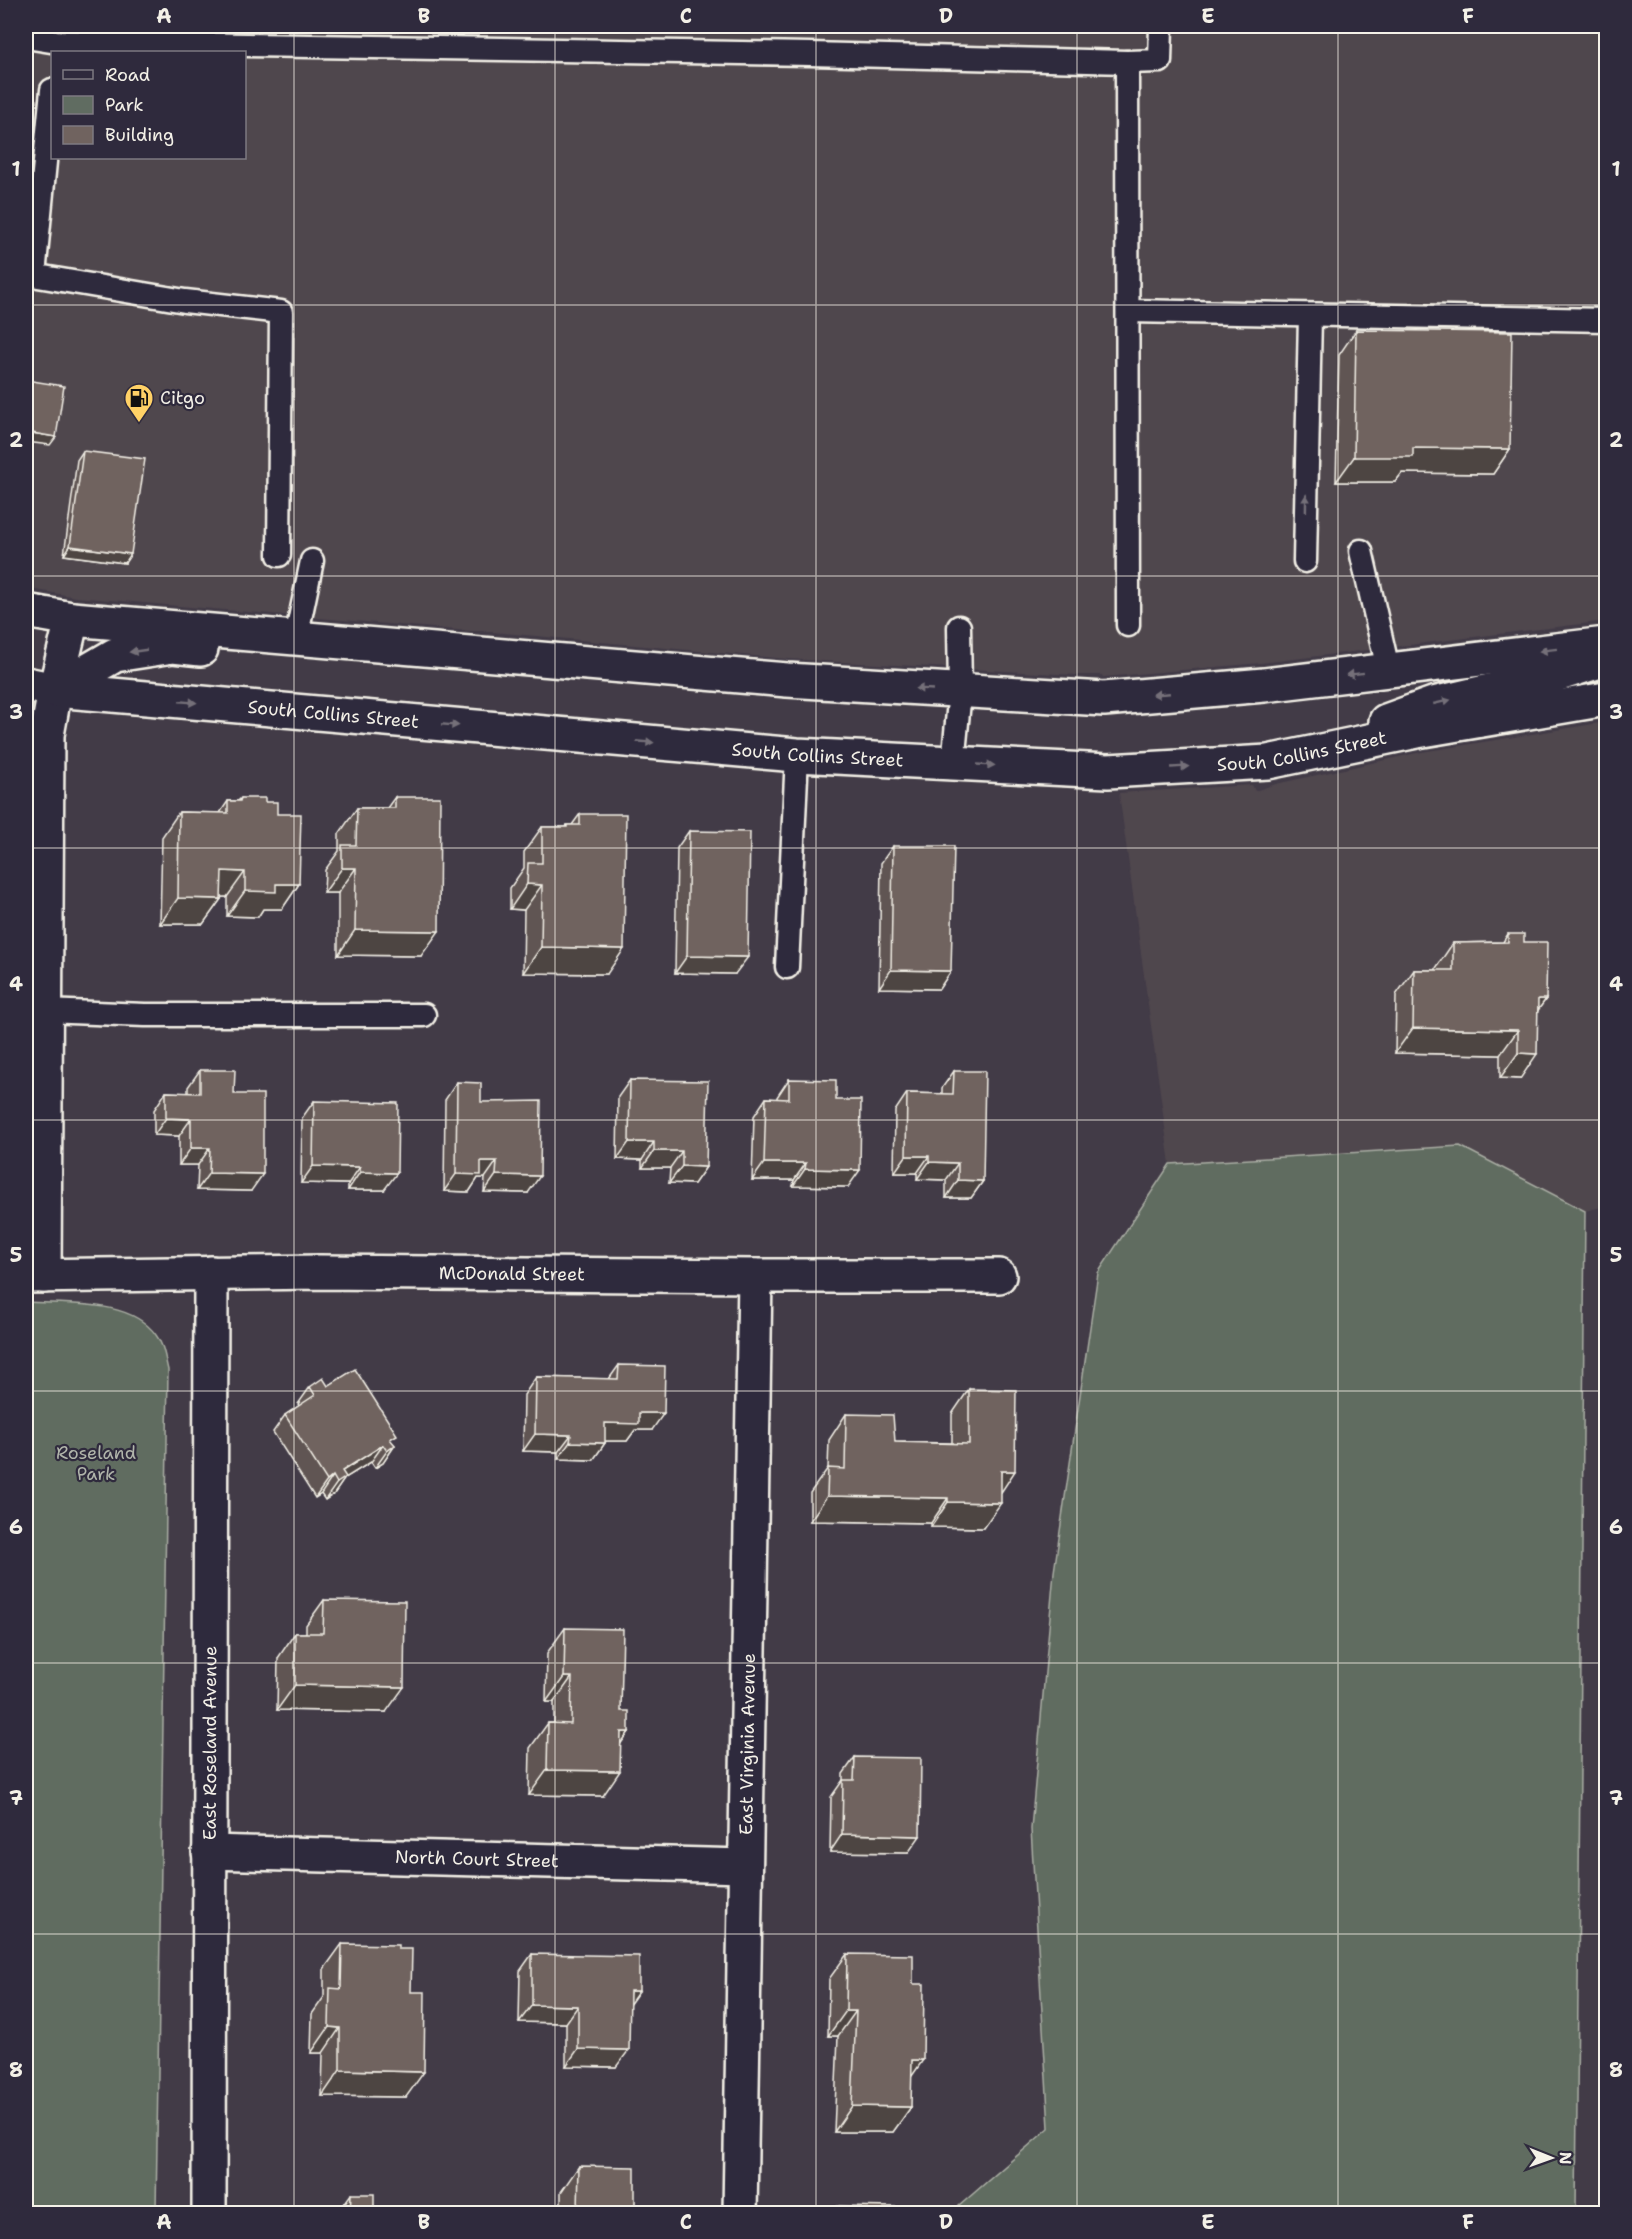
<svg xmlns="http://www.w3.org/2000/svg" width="1632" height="2239" font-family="'Shantell Sans',sans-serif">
	<rect width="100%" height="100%" fill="#423b47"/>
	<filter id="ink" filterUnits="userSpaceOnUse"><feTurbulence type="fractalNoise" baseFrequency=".0167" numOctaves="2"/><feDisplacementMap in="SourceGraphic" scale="12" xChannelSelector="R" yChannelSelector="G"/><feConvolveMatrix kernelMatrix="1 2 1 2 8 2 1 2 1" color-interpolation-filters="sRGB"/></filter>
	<g filter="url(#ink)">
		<g fill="#50474e" fill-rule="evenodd">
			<path d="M26 26H1606V621L1260 663 1103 677 1102 675H1077L788 659 493 632V631H470L76 597 26 588ZM52 52H244V158H52Z"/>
			<polygon points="1606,722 1606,1206 1585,1211 1460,1146 1170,1164 1119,793 1252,785 1255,791 1276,784 1422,752"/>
		</g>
		<g fill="#606c61" stroke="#aaaea4" stroke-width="1.5">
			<polygon points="1460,1146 1585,1211 1576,2213 951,2213 1049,2128 1031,1829 1054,1572 1098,1273 1170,1164"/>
			<path d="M26 1302C66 1305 130 1298 156 1335 164 1345 165 1358 168 1370L156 2213H26Z"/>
		</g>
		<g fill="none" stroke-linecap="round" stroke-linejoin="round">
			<g stroke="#f4f1e8" stroke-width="27">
				<g id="lane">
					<polyline points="26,37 57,42 810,54 1127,62 1160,61 1161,26"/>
					<polyline points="1127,62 1128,625"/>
					<polyline points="26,274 185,301 281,312 279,555"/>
					<polyline points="34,275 52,90"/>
					<polyline points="1128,311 1606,320"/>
					<polyline points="1361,551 1388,669"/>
					<polyline points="1305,561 1310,315"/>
					<polyline points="296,638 312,561"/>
					<polyline points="953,764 960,691 959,627"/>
					<polyline points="787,967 797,755"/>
					<polyline points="45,1011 145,1015 424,1015"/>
				</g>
			</g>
			<g stroke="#f4f1e8" stroke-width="38">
				<g id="street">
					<path id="s1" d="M26 1276 319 1272 755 1276H999"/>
					<polyline points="44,1276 47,735 55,690 72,619"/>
					<path id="s2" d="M209 1852 745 1866"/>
					<path id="s3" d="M209 2214 211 1273"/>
					<path id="s4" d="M740 2214 755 1276"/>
				</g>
			</g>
			<g stroke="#f4f1e8" stroke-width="38">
				<g id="secondary">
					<polyline points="26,611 72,619 787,680 1104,699 1264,685 1606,644"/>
					<path id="s5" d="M26 684 55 690 797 755 1108 771 1268 762 1417 731 1606 699"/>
					<polyline points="55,690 115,655 173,646 201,649"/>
					<polyline points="1386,721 1433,704 1546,678 1606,659"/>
				</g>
			</g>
			<use href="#lane" stroke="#2f2a3d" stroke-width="22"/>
			<use href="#street" stroke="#2f2a3d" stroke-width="33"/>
			<use href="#secondary" stroke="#2f2a3d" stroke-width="33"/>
		</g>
		<g fill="#605552" stroke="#f4f1e8" stroke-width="1.5">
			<polygon points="1356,330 1510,449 1493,474 1402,473 1395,482 1336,482 1339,355"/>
			<polygon points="83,451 125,563 64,555 77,460"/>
			<polygon points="395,797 421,956 338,955 338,893 324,893 325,870 339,851 339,834 357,808 387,808"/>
			<polygon points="241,798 265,802 277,814 299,884 282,909 263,909 258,917 227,916 227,897 221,897 221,899 203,924 160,924 162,837 179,812 220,813 228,801 238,801"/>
			<polygon points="580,814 607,974 523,973 524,910 510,909 510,888 524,868 524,852 542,827 566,827 567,825 572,825"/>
			<polygon points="689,831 735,974 675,973 677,848"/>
			<polygon points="893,846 951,971 939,989 879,988 881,863"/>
			<polygon points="1508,934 1524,942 1546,999 1538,1010 1520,1079 1500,1078 1500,1055 1395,1053 1396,995 1414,970 1436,970 1436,968 1453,943 1503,942"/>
			<polygon points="200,1070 234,1094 251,1191 197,1190 198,1165 179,1165 179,1136 154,1135 154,1110 166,1092 188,1093 188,1087"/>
			<polygon points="954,1071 983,1181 971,1198 946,1198 946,1180 917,1179 917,1173 894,1173 895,1111 907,1093 942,1094 942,1088"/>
			<polygon points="789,1079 836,1100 848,1187 793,1186 794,1180 752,1180 754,1116 766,1098 777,1099 777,1097"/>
			<polygon points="630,1080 706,1167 694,1184 669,1183 670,1168 642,1168 642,1160 617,1159 618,1097"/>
			<polygon points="457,1082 481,1102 528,1193 484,1192 485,1178 478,1178 469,1192 444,1191 445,1100"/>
			<polygon points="314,1101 384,1190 348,1190 348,1184 301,1183 302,1118"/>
			<polygon points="619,1365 652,1430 635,1430 627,1441 605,1441 605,1443 593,1460 558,1459 558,1452 523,1451 524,1395 536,1377 609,1379"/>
			<polygon points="328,1386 392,1442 395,1445 383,1463 375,1468 371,1462 345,1478 334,1494 325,1500 321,1494 315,1498 273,1432 285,1415 299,1406 298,1404 310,1387"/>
			<polygon points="969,1389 1001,1492 983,1528 931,1527 931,1523 810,1521 810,1493 828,1468 829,1440 846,1414 895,1442 952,1443 952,1414"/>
			<polygon points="324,1600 386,1712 277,1710 278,1658 295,1633 306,1633 306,1625"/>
			<polygon points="565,1628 621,1711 629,1732 621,1743 603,1796 529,1795 530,1748 548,1723 554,1723 554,1702 546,1702 547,1653"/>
			<polygon points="855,1757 908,1853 830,1852 831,1797 843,1780 843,1774"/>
			<polygon points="342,1944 406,2097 322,2096 323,2053 311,2053 312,2014 324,1997 324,1969"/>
			<polygon points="532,1954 629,2005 616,2067 566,2066 566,2023 519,2022 520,1971"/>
			<polygon points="847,1954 911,2107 893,2132 834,2132 838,2036 828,2036 829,1979"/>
			<polygon points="579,2166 635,2214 561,2214 561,2192"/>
			<polygon points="351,2194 374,2214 337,2214"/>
			<polygon points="838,2206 950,2214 832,2214"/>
		</g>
		<g fill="#4e4542" stroke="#f4f1e8" stroke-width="1.5">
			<polygon points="970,26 1127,26 1125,28"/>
			<polygon points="26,432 56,437 50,445 26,442"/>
			<polygon points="1413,448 1510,449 1493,474 1402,473 1395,482 1336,482 1354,457"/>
			<polygon points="70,546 131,554 125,563 64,555"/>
			<polygon points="342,868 356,868 338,893 324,893"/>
			<polygon points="222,871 245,872 227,897 204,897"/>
			<polygon points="276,884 299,884 282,909 263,909 258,917 227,916 245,891"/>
			<polygon points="527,884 542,885 524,910 510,909"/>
			<polygon points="178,898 221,899 203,924 160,924"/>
			<polygon points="355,930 439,931 421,956 338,955"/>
			<polygon points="541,947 624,949 607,974 523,973"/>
			<polygon points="687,956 748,957 735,974 675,973"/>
			<polygon points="891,970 951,971 939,989 879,988"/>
			<polygon points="1538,999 1546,999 1528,1024"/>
			<polygon points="1413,1028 1518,1030 1500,1055 1395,1053"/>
			<polygon points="1518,1053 1537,1054 1520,1079 1500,1078"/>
			<polygon points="166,1118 191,1119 179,1136 154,1135"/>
			<polygon points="629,1142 654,1142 642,1160 617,1159"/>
			<polygon points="191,1148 210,1148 198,1165 179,1165"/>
			<polygon points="654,1151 682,1151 670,1168 642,1168"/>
			<polygon points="906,1156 929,1156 917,1173 894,1173"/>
			<polygon points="481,1161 497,1161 485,1178 478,1178 469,1192 444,1191 456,1174"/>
			<polygon points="929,1162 958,1163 946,1180 917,1179"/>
			<polygon points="764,1163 806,1163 794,1180 752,1180"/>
			<polygon points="313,1166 360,1167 348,1184 301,1183"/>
			<polygon points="682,1166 706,1167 694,1184 669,1183"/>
			<polygon points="805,1169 860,1170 848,1187 793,1186"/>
			<polygon points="360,1172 397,1173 384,1190 348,1190"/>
			<polygon points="209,1173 263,1174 251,1191 197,1190"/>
			<polygon points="496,1175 540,1176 528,1193 484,1192"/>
			<polygon points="958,1180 983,1181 971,1198 946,1198"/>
			<polygon points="639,1413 664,1413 652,1430 635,1430 627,1441 593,1441 605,1423"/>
			<polygon points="535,1434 571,1435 558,1452 523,1451"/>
			<polygon points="570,1442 605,1443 593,1460 558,1459"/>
			<polygon points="383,1445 371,1462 345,1478 334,1494 325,1500 337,1483 342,1471"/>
			<polygon points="395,1445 383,1463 375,1468 387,1451"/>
			<polygon points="1001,1471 1015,1471 998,1497"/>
			<polygon points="333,1476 321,1494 315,1498 327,1481"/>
			<polygon points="827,1496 948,1498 931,1523 810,1521"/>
			<polygon points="948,1502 1001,1503 983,1528 931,1527"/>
			<polygon points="564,1677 572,1677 554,1702 546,1702"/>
			<polygon points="295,1685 404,1687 386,1712 277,1710"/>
			<polygon points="621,1732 629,1732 611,1757"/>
			<polygon points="547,1770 620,1771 603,1796 529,1795"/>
			<polygon points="842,1834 920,1836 908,1853 830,1852"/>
			<polygon points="630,1991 639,1991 627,2008"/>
			<polygon points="532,2005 578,2006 566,2023 519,2022"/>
			<polygon points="846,2011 856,2011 838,2036 828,2036"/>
			<polygon points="329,2027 340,2028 323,2053 311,2053"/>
			<polygon points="578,2049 629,2050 616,2067 566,2066"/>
			<polygon points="912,2060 923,2060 905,2086"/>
			<polygon points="340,2070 424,2072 406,2097 322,2096"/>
			<polygon points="852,2106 911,2107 893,2132 834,2132"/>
		</g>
		<g fill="#70635f" stroke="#f4f1e8" stroke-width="1.5">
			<polygon points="1356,330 1512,332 1510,449 1413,448 1413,457 1354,457"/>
			<polygon points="26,380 64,386 56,437 26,432"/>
			<polygon points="83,451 145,459 131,554 70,546"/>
			<polygon points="395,797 440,797 439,931 355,930 356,868 342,868 342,845 356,845 357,808 395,808"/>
			<polygon points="241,798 265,798 265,802 277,802 277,814 301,814 299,884 276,884 276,892 245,891 245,872 222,871 221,899 178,898 179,812 228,813 228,801 240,801"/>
			<polygon points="580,814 626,814 624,949 541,947 542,885 527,884 528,863 542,863 542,827 567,827 567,825 580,825"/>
			<polygon points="689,831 750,832 748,957 687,956"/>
			<polygon points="893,846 954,846 951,971 891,970"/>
			<polygon points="1508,934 1524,934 1524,942 1547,942 1546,999 1538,999 1537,1054 1518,1053 1518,1030 1413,1028 1414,970 1453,970 1453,943 1508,942"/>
			<polygon points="200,1070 235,1070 234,1094 263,1094 263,1174 209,1173 210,1148 191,1148 191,1119 166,1118 166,1092 200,1093"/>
			<polygon points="954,1071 985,1071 983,1181 958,1180 958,1163 929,1162 929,1156 906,1156 907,1093 953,1094"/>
			<polygon points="789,1079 836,1080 836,1100 861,1100 860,1170 805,1169 806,1163 764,1163 766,1098 789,1099"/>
			<polygon points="630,1080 708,1081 706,1167 682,1166 682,1151 654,1151 654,1142 629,1142"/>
			<polygon points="457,1082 481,1083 481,1102 541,1101 540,1176 496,1175 497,1161 481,1161 481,1175 456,1174"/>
			<polygon points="314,1101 398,1103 397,1173 360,1172 360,1167 313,1166"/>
			<polygon points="619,1365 665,1366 664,1413 639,1413 639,1424 605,1423 605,1443 570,1442 571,1435 535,1434 536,1377 618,1379"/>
			<polygon points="355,1369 397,1435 390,1439 395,1445 387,1451 383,1445 342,1471 346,1477 337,1483 333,1476 327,1481 285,1415 315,1395 310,1387 323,1378 328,1386"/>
			<polygon points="969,1389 1016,1390 1015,1471 1001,1471 1001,1503 948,1502 948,1498 827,1496 828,1468 845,1469 846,1414 893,1415 895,1442 969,1444"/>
			<polygon points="324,1600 405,1601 404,1687 295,1685 295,1633 323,1633"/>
			<polygon points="565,1628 623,1629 621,1711 629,1711 629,1732 621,1732 620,1771 547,1770 548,1723 571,1724 572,1677 564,1677"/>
			<polygon points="855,1757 921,1758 920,1836 842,1834 843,1780 854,1780"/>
			<polygon points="342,1944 398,1945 398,1949 412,1949 411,1992 425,1992 424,2072 340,2070 340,2028 329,2027 330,1988 341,1989"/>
			<polygon points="532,1954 639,1956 639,1991 630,1991 629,2050 578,2049 578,2006 532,2005"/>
			<polygon points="847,1954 913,1955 913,1984 924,1984 923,2060 912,2060 911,2107 852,2106 856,2011 846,2011"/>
			<polygon points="579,2166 635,2167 635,2214 572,2214 572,2210 578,2210"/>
			<polygon points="351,2194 374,2194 374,2214 350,2214"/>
			<polygon points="838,2206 950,2208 950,2214 838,2214"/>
		</g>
		<defs><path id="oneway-solid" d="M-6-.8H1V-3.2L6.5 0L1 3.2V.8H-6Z" transform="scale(1.5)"/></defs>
		<g fill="#747079">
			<use href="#oneway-solid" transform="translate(1306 503) rotate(-89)"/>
			<use href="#oneway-solid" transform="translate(1548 650) rotate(173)"/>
			<use href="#oneway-solid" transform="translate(138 651) rotate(172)"/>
			<use href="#oneway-solid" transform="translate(1355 674) rotate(173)"/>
			<use href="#oneway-solid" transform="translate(924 689) rotate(-177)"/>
			<use href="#oneway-solid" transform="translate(1161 694) rotate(175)"/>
			<use href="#oneway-solid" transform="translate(188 702) rotate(5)"/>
			<use href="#oneway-solid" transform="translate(1442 702) rotate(-13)"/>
			<use href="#oneway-solid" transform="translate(450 725) rotate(5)"/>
			<use href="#oneway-solid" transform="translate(645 742) rotate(5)"/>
			<use href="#oneway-solid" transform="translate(986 765) rotate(3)"/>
			<use href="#oneway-solid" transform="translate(1180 767) rotate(-3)"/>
		</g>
	</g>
	<path fill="none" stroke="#f4f1e8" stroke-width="1.5" stroke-opacity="0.55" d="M294 26V2214M555 26V2214M816 26V2214M1077 26V2214M1338 26V2214M26 305H1606M26 576H1606M26 848H1606M26 1120H1606M26 1391H1606M26 1663H1606M26 1934H1606"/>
	<defs>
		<g id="fuel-pin" transform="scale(1.5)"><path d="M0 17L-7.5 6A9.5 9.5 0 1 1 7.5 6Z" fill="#ffd166" stroke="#2f2a3d"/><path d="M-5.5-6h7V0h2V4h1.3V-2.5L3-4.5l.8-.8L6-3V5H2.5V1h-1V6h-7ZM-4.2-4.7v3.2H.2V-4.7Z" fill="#111"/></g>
	</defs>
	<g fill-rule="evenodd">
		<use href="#fuel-pin" x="139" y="398"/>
	</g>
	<g text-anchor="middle" stroke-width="4.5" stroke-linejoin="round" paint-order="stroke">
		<g font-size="18" fill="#f4f1e8" stroke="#2f2a3d" text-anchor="start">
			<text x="160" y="404">Citgo</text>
		</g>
		<g font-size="18" fill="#f4f1e8" stroke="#2f2a3d">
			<text dy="6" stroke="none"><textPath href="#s5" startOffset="309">South Collins Street</textPath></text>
			<text dy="6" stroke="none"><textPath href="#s5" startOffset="1281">South Collins Street</textPath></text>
			<text dy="6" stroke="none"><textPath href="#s5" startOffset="795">South Collins Street</textPath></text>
			<text dy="6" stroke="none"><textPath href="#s1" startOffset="486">McDonald Street</textPath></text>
			<text dy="6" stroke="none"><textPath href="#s3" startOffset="471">East Roseland Avenue</textPath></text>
			<text dy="6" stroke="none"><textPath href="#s4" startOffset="470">East Virginia Avenue</textPath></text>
			<text dy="6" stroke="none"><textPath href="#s2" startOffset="268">North Court Street</textPath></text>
		</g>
		<g font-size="18" fill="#b1b5ab" stroke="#2f2a3d">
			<text x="96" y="1459">Roseland<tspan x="96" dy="21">Park</tspan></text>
		</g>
	</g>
	<rect width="1632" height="2239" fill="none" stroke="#2f2a3d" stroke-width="66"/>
	<rect x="51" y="51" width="195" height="108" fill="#2f2a3d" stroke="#7e7a81" stroke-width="1.5"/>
	<rect x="63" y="70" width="30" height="9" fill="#2f2a3d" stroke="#7e7a81" stroke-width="1.5"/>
	<text x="105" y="81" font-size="18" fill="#f4f1e8">Road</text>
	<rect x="63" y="96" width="30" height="18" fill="#606c61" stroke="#7e7a81" stroke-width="1.5"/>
	<text x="105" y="111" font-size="18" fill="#f4f1e8">Park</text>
	<rect x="63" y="126" width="30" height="18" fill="#70635f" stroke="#7e7a81" stroke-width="1.5"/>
	<text x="105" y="141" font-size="18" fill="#f4f1e8">Building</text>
	<g transform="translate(1551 2158) rotate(91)" stroke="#2f2a3d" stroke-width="4.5" paint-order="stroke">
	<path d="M0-4.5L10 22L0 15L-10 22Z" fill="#f4f1e8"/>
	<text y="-9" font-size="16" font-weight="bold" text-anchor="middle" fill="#f4f1e8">N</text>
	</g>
	<rect x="33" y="33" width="1566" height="2173" fill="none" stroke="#f4f1e8" stroke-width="2"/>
	<g font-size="20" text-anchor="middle" font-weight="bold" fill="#f4f1e8">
		<text x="164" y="23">A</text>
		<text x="424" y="23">B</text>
		<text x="686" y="23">C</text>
		<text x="946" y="23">D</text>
		<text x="1208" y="23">E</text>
		<text x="1468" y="23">F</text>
		<text x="16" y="176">1</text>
		<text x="1616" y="176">1</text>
		<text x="16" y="447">2</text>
		<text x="1616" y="447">2</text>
		<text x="16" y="719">3</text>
		<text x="1616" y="719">3</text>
		<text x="16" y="991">4</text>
		<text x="1616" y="991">4</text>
		<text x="16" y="1262">5</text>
		<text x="1616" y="1262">5</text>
		<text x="16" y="1534">6</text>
		<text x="1616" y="1534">6</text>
		<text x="16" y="1805">7</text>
		<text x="1616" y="1805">7</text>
		<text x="16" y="2077">8</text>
		<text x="1616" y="2077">8</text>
		<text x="164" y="2229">A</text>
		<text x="424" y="2229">B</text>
		<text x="686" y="2229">C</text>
		<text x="946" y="2229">D</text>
		<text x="1208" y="2229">E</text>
		<text x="1468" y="2229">F</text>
	</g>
</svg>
